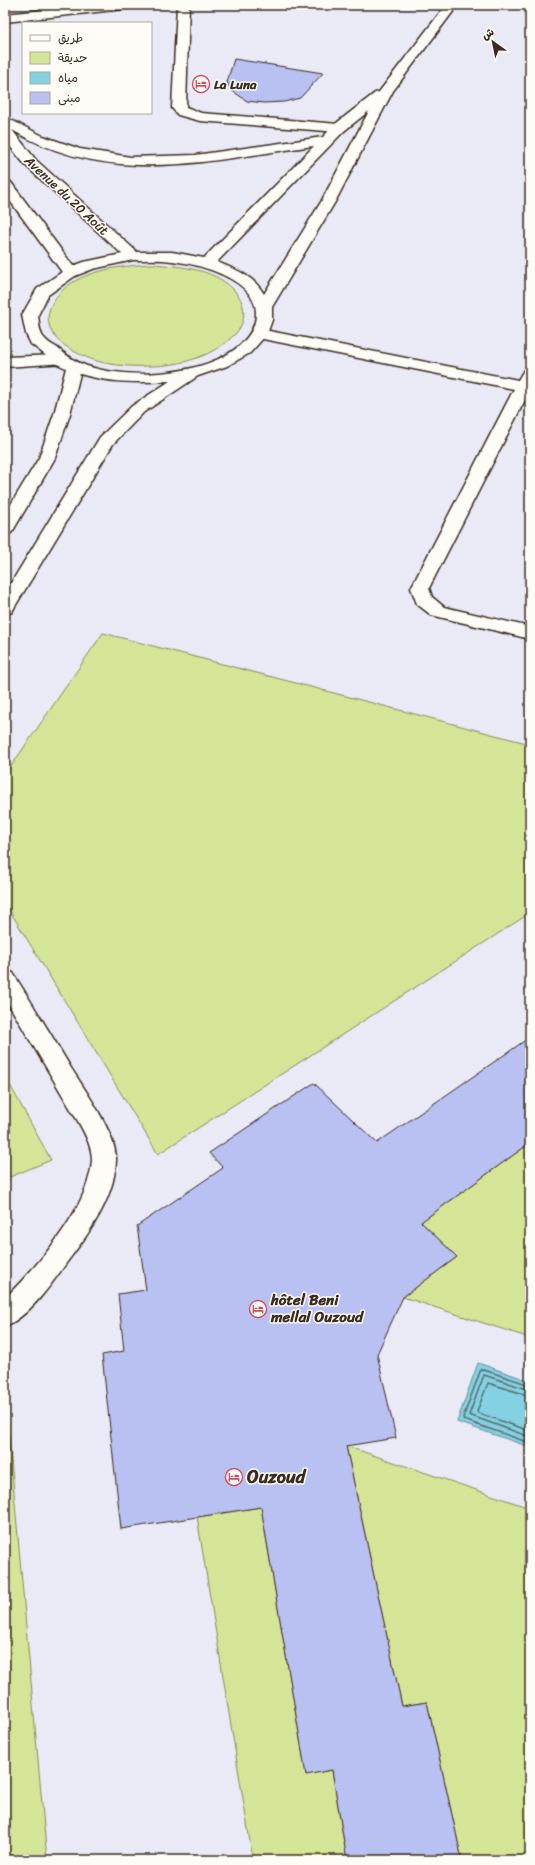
<svg xmlns="http://www.w3.org/2000/svg" width="535" height="1865" font-family="Sriracha,'Playpen Sans Arabic',sans-serif">
	<rect width="100%" height="100%" fill="#e9eaf6"/>
	<filter id="ink" filterUnits="userSpaceOnUse"><feTurbulence type="fractalNoise" baseFrequency=".025" numOctaves="2"/><feDisplacementMap in="SourceGraphic" scale="8" xChannelSelector="R" yChannelSelector="G"/><feConvolveMatrix kernelMatrix="1 2 1 2 8 2 1 2 1" color-interpolation-filters="sRGB"/></filter>
	<g filter="url(#ink)">
		<g fill="#d5e598" stroke="#88885b">
			<path d="M152 264C180 266 220 269 238 295 246 307 246 322 236 333 215 356 180 366 150 366 136 367 120 366 105 363 74 356 29 332 57 296 77 270 122 266 152 264Z"/>
			<polygon points="103,633 530,744 530,913 158,1154 5,903 5,775"/>
			<polygon points="5,1076 51,1160 5,1179"/>
			<polygon points="530,1143 530,1338 403,1297 457,1257 421,1222"/>
			<polygon points="5,1392 47,1860 5,1860"/>
			<polygon points="346,1446 530,1508 530,1860 462,1860 427,1702 402,1706"/>
			<polygon points="261,1507 306,1774 332,1770 347,1860 253,1860 197,1517"/>
		</g>
		<polygon fill="#83d1e2" stroke="#668e94" points="478,1363 530,1381 530,1447 457,1422"/>
		<g fill="none" stroke-linecap="round" stroke-linejoin="round">
			<g stroke="#586d6c" stroke-width="1.5">
				<polyline points="530,1385 481,1369 463,1418 464,1420 530,1443"/>
				<polyline points="530,1390 484,1375 469,1415 530,1437"/>
				<polyline points="530,1396 488,1383 477,1411 478,1413 530,1431"/>
			</g>
		</g>
		<g fill="#b9c0f2" stroke="#3b2a1e">
			<polygon points="234,59 323,73 300,98 284,102 264,103 247,101 231,90 227,82"/>
			<polygon points="530,1037 530,1143 421,1222 457,1257 403,1297 377,1354 396,1438 346,1446 402,1706 427,1702 462,1860 347,1860 332,1770 306,1775 261,1507 121,1529 102,1355 124,1351 118,1294 146,1290 137,1226 223,1168 209,1153 314,1083 377,1143"/>
		</g>
		<g fill="none" stroke-linecap="round" stroke-linejoin="round">
			<g stroke="#3b2a1e" stroke-width="3">
				<g id="minor">
					<polygon points="90,5 130,5 124,9 5,22 5,14"/>
					<polygon points="177,5 189,5 186,107 201,113 339,124 344,125 346,128 344,131 339,132 200,121 178,115 172,108"/>
					<polygon points="259,329 518,380 524,370 530,368 530,392 529,392 429,588 432,597 444,607 530,627 530,639 431,615 417,604 411,588 514,389 253,337 251,334 253,331"/>
					<polygon points="59,355 65,357 67,360 65,363 5,367 5,357"/>
					<path d="M5 970 13 973C33 1005 52 1036 71 1068 85 1090 117 1135 116 1160 115 1197 89 1234 67 1262 53 1282 28 1318 5 1326V1298C38 1265 89 1209 92 1160 92 1147 85 1134 79 1123L5 998Z"/>
				</g>
			</g>
			<g stroke="#3b2a1e" stroke-width="3">
				<path id="major" d="M446 5H458L393 91 335 202 272 307V320L267 334 250 353 227 366 198 376 144 412 113 444 14 608 12 612 5 614V593L100 437 132 406 170 381C139 383 110 383 80 374L70 414 55 458 14 529 11 533 5 534V514L39 458 54 414 66 368 57 364 31 344 26 334 22 315 37 289 62 272 5 194V180L10 181 73 266 84 262 122 254 26 166 5 140V117L43 136 80 149 131 157 195 155 323 137 334 125 375 93 379 92ZM369 111 321 202 264 294C254 276 235 269 217 262L344 131ZM12 130C112 188 208 160 314 146L204 258 172 252H137L36 160ZM133 260C146 260 160 259 172 261 199 264 256 279 256 313 256 327 249 337 239 346 204 376 129 380 87 366 75 362 66 355 56 347 52 345 47 342 44 338 39 333 39 322 38 315L48 295 75 276 93 269Z"/>
			</g>
			<use href="#minor" fill="#fdfcf7" fill-rule="evenodd"/>
			<use href="#major" fill="#fdfcf7" fill-rule="evenodd"/>
		</g>
	</g>
	<defs>
		<g id="hotel-ring" transform="scale(0.9)"><circle r="9.5" fill="#fdfcf7" stroke="#d1495b" stroke-width="1.5"/><path d="M-6-4.5h1.5V1H6V5H4.5V3h-9V5H-6ZM-4 0a1.8 1.8 0 1 1 3.6 0ZM.5 0V-2.5h3Q6-2.5 6 0Z" fill="#d1495b"/></g>
	</defs>
	<g fill-rule="evenodd">
		<use href="#hotel-ring" x="201" y="84"/>
		<use href="#hotel-ring" x="258" y="1309"/>
		<use href="#hotel-ring" x="234" y="1477"/>
	</g>
	<g text-anchor="middle" stroke-width="3" stroke-linejoin="round" paint-order="stroke">
		<g font-size="13" font-weight="bold" fill="#3b2a1e" stroke="#fdfcf7" text-anchor="start">
			<text x="214" y="89">La Luna</text>
		</g>
		<g font-size="13" fill="#3b2a1e" stroke="#fdfcf7">
			<text transform="translate(67 195) rotate(43)" y="5">Avenue du 20 Août</text>
		</g>
		<g font-size="15" font-weight="bold" fill="#3b2a1e" stroke="#fdfcf7" text-anchor="start">
			<text x="271" y="1305">hôtel Beni<tspan x="271" dy="17">mellal Ouzoud</tspan></text>
		</g>
		<g font-size="18" font-weight="bold" fill="#3b2a1e" stroke="#fdfcf7" text-anchor="start">
			<text x="247" y="1483">Ouzoud</text>
		</g>
	</g>
	<rect width="535" height="1865" fill="none" stroke="#fdfcf7" stroke-width="20"/>
	<rect x="10" y="10" width="515" height="1845" fill="none" stroke="#3b2a1e" stroke-width="1.5" filter="url(#ink)"/>
	<rect x="22" y="22" width="130" height="92" fill="#fdfcf7" stroke="#afa8a0"/>
	<rect x="30" y="35" width="20" height="6" fill="#fdfcf7" stroke="#afa8a0"/>
	<text x="58" y="42" font-size="12" fill="#3b2a1e">طريق</text>
	<rect x="30" y="52" width="20" height="12" fill="#d5e598" stroke="#afa8a0"/>
	<text x="58" y="62" font-size="12" fill="#3b2a1e">حديقة</text>
	<rect x="30" y="72" width="20" height="12" fill="#83d1e2" stroke="#afa8a0"/>
	<text x="58" y="82" font-size="12" fill="#3b2a1e">مياه</text>
	<rect x="30" y="92" width="20" height="12" fill="#b9c0f2" stroke="#afa8a0"/>
	<text x="58" y="102" font-size="12" fill="#3b2a1e">مبنى</text>
	<g transform="translate(493 42) rotate(327)" stroke="#fdfcf7" stroke-width="3" paint-order="stroke">
	<path d="M0-3L7 15L0 10L-7 15Z" fill="#3b2a1e"/>
	<text y="-6" font-size="11" font-weight="bold" text-anchor="middle" fill="#3b2a1e">ش</text>
	</g>
</svg>
